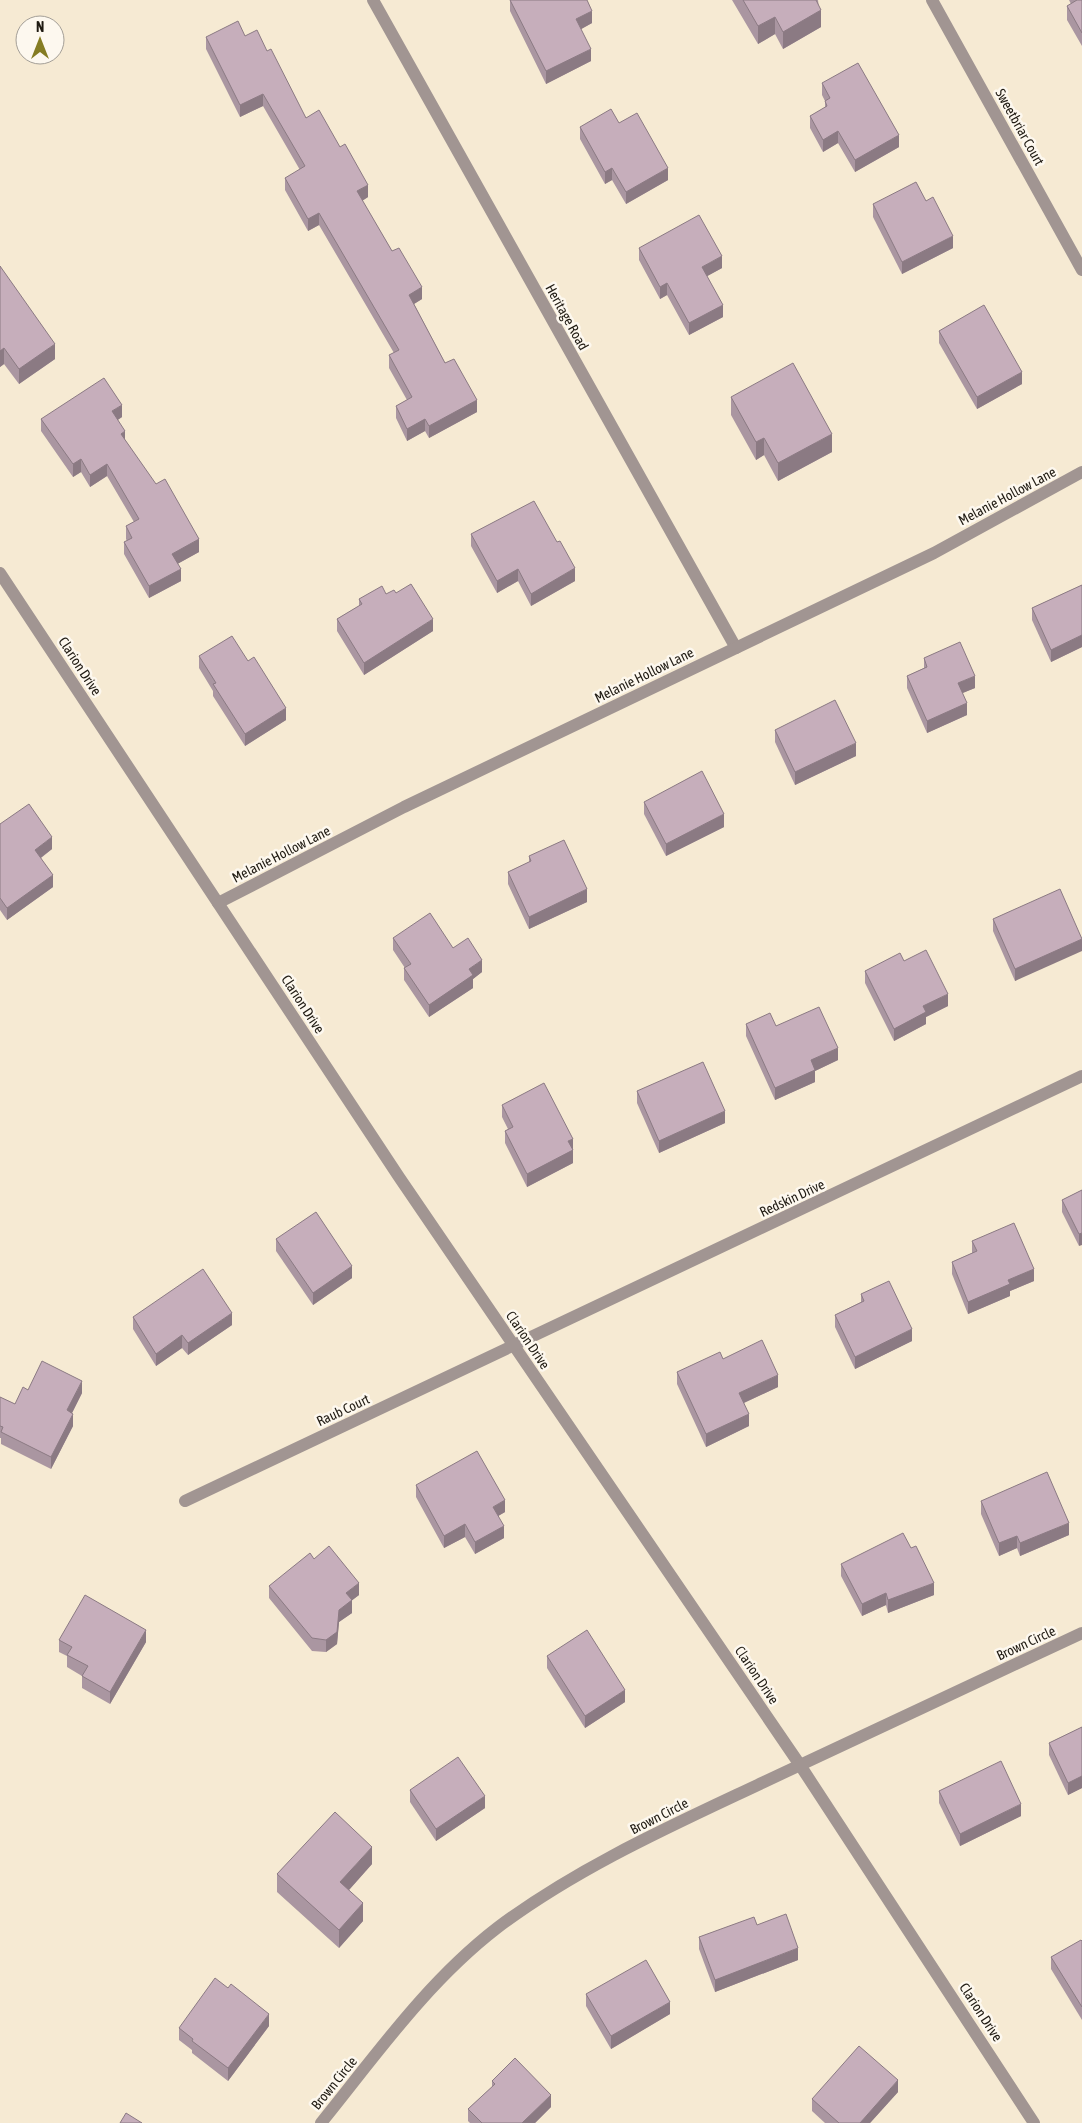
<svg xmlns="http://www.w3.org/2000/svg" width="1082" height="2123" font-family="'Asap Condensed',sans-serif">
	<rect width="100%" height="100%" fill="#f6ead3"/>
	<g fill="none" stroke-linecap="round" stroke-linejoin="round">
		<g stroke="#a19592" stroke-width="12">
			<polyline points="373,0 736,648"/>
			<polyline points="932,0 1082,270"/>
			<polyline points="0,573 399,1177 800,1765 1034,2123"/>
			<polyline points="218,903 404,807 934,553 1082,472"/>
			<polyline points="185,1501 1082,1076"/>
			<path d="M321 2123C376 2055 427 1982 497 1928 578 1867 673 1825 764 1782 870 1732 976 1683 1082 1633"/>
		</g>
	</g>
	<g fill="#aa96a1">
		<polygon points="510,0 587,0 592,23 581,29 591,61 546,84 510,11"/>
		<polygon points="732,0 818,0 821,27 783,49 775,34 758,44"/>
		<polygon points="1069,0 1082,0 1082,46 1067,20 1067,6 1071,4"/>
		<polygon points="245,36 267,51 306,118 368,197 362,201 392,251 422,299 414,304 445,363 477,412 429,438 425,431 407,441 396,418 396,406 407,400 389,368 389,355 394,353 319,225 308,231 285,190 285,178 300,170 263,106 240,117 206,49 206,37"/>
		<polygon points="822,83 899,147 855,172 838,143 823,152 810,128 810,116 825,108 825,101 822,95"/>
		<polygon points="580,127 668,180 626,204 612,180 605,184 580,139"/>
		<polygon points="926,201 953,248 902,274 873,217 873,204"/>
		<polygon points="639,248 722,268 707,276 723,317 689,335 667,295 660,299 639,260"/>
		<polygon points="0,266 55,359 19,384 4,364 0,367"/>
		<polygon points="939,331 1022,384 977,409 939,343"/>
		<polygon points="731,397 832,452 778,481 764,455 756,460 731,415"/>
		<polygon points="122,417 118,420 125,440 199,552 177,564 181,581 149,598 124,554 124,542 127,541 126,539 126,526 134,522 107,476 90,487 81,472 73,477 41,431 41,419"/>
		<polygon points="471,534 575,581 531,606 518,581 497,593 471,546"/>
		<polygon points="1082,585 1082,647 1051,662 1032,620 1032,608"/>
		<polygon points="386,594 433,631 364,675 337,631 337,619 359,606 359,599"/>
		<polygon points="199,656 286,720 245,746 213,696 213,691 199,668"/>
		<polygon points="924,658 975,688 962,693 967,715 927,733 907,688 907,676 924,668"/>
		<polygon points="775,730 856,756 795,785 775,742"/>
		<polygon points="644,802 724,827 666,856 644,814"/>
		<polygon points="0,824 52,849 41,858 53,887 7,920 0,910"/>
		<polygon points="529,856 587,902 529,929 508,884 508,872 529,862"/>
		<polygon points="993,919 1082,939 1015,981 993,931"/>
		<polygon points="393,938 453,948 482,972 473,979 473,988 429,1017 404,980 404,968 405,968 393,950"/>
		<polygon points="904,961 948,1006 926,1017 926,1024 894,1041 865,983 865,971"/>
		<polygon points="746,1024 776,1026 838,1060 815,1071 815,1082 775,1100 746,1036"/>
		<polygon points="637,1091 725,1123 659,1153 637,1103"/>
		<polygon points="502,1105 573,1163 527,1187 505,1143 505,1131 508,1129 502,1117"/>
		<polygon points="1082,1190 1079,1246 1062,1212 1062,1200"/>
		<polygon points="276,1239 352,1278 313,1305 276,1251"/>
		<polygon points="972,1241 1034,1281 1010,1291 1010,1296 968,1314 952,1274 952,1262 972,1253"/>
		<polygon points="861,1294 912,1341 855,1369 835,1327 835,1315 861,1302"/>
		<polygon points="133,1317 232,1325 188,1355 182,1348 156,1366 133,1329"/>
		<polygon points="723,1359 778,1387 744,1403 749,1426 706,1447 677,1384 677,1372"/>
		<polygon points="28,1390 82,1393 72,1413 73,1426 51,1469 1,1444 1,1438 0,1438 0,1397 15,1404"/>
		<polygon points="416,1485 505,1512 498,1516 504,1538 475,1554 465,1537 444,1548 416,1497"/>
		<polygon points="981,1501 1069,1535 1020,1556 1017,1548 999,1556 981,1514"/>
		<polygon points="314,1559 359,1595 352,1600 352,1613 339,1622 337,1644 326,1652 312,1651 269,1598 269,1586"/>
		<polygon points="841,1564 934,1595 888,1613 886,1605 862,1616 841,1576"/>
		<polygon points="59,1640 146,1642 110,1704 82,1688 82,1676 67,1667 67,1656 59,1652"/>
		<polygon points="547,1656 625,1702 585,1728 547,1668"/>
		<polygon points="1082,1727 1082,1788 1068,1795 1049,1755 1049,1743"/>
		<polygon points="410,1790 485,1808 436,1841 410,1802"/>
		<polygon points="939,1791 1021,1816 960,1846 939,1803"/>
		<polygon points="372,1864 349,1890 363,1921 339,1948 277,1892 277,1874"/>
		<polygon points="699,1937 798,1960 715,1992 699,1949"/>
		<polygon points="1082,1941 1082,2020 1051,1969 1051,1957"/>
		<polygon points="586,1994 670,2014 611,2049 586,2006"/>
		<polygon points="269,2026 228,2081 192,2053 192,2050 179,2040 179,2028"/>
		<polygon points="492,2081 551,2107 535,2123 470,2123 468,2121 468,2109 492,2087"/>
		<polygon points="898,2092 870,2123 825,2123 812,2111 812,2099"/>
	</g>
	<g fill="#8b7a83">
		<polygon points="821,10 821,27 783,49 783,32"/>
		<polygon points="592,11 592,23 576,32 576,19"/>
		<polygon points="775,17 775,34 758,44 758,26"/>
		<polygon points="591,49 591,61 546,84 546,71"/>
		<polygon points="263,94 263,106 240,117 240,105"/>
		<polygon points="838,131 838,143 823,152 823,140"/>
		<polygon points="899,135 899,147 855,172 855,160"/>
		<polygon points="612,168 612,180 605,184 605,172"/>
		<polygon points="668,168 668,180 626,204 626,192"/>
		<polygon points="368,185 368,197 357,204 357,191"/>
		<polygon points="319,213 319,225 308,231 308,219"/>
		<polygon points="953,236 953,248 902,274 902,262"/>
		<polygon points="722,256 722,268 702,279 702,267"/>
		<polygon points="667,283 667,295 660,299 660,287"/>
		<polygon points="422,287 422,299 409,307 409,295"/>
		<polygon points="723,305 723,317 689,335 689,323"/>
		<polygon points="55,344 55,359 19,384 19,369"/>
		<polygon points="4,348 4,364 0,367 0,351"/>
		<polygon points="1022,372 1022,384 977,409 977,397"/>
		<polygon points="477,400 477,412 429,438 429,426"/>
		<polygon points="122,405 122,417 112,423 112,411"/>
		<polygon points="425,419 425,431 407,441 407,429"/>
		<polygon points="125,431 125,443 121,434"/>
		<polygon points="832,434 832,452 778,481 778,463"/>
		<polygon points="764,438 764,455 756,460 756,442"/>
		<polygon points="81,459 81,472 73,477 73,464"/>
		<polygon points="107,464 107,476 90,487 90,475"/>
		<polygon points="199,539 199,552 172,567 172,554"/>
		<polygon points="575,568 575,581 531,606 531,594"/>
		<polygon points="181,569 181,581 149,598 149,586"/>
		<polygon points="518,569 518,581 497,593 497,581"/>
		<polygon points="433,619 433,631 364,675 364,663"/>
		<polygon points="1082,635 1082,647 1051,662 1051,650"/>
		<polygon points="975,676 975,688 958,695 958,683"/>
		<polygon points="967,703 967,715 927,733 927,721"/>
		<polygon points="286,708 286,720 245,746 245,734"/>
		<polygon points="856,743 856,756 795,785 795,772"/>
		<polygon points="724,814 724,827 666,856 666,844"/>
		<polygon points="52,837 52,849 35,862 35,850"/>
		<polygon points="53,875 53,887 7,920 7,908"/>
		<polygon points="587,889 587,902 529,929 529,917"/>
		<polygon points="1082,939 1082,951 1015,981 1015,969"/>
		<polygon points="482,960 482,972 473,979 473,988 429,1017 429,1005 469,969"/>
		<polygon points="948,994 948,1006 926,1017 926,1024 894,1041 894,1029 923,1006"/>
		<polygon points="838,1048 838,1060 815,1071 815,1082 775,1100 775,1088 811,1060"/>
		<polygon points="725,1111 725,1123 659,1153 659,1141"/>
		<polygon points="573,1139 573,1163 527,1187 527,1174 568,1141"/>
		<polygon points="1082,1233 1082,1245 1079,1246 1079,1234"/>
		<polygon points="352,1266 352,1278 313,1305 313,1293"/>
		<polygon points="1034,1269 1034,1281 1010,1291 1010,1296 968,1314 968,1302 1008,1280"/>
		<polygon points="232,1313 232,1325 188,1355 188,1343"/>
		<polygon points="912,1329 912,1341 855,1369 855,1357"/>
		<polygon points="182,1335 182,1348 156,1366 156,1354"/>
		<polygon points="778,1375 778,1387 739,1405 739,1393"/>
		<polygon points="82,1381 82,1393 67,1423 67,1410"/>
		<polygon points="73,1414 73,1426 51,1469 51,1457"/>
		<polygon points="749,1414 749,1426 706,1447 706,1434"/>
		<polygon points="505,1500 505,1512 493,1519 493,1507"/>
		<polygon points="1069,1523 1069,1535 1020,1556 1020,1543"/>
		<polygon points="465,1524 465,1537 444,1548 444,1536"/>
		<polygon points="504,1526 504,1538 475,1554 475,1542"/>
		<polygon points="1017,1536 1017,1548 999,1556 999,1543"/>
		<polygon points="359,1583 359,1595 346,1605 346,1593"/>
		<polygon points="934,1583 934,1595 888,1613 888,1600"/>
		<polygon points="886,1593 886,1605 862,1616 862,1604"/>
		<polygon points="352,1600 352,1613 339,1622 337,1644 326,1652 326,1640 339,1610"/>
		<polygon points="146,1630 146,1642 110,1704 110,1692"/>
		<polygon points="625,1690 625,1702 585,1728 585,1716"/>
		<polygon points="1082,1776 1082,1788 1068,1795 1068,1783"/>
		<polygon points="485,1796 485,1808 436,1841 436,1829"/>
		<polygon points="1021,1804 1021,1816 960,1846 960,1834"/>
		<polygon points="372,1847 372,1864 340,1900 340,1882"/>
		<polygon points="363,1903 363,1921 339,1948 339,1930"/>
		<polygon points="798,1948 798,1960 715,1992 715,1980"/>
		<polygon points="670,2002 670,2014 611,2049 611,2036"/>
		<polygon points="269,2014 269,2026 228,2081 228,2068"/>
		<polygon points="898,2080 898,2092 870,2123 860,2123"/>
		<polygon points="551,2095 551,2107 535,2123 522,2123"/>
	</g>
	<g fill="#c6aebb" stroke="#8b7a83">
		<polygon points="510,0 587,0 592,11 576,19 591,49 546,71"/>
		<polygon points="743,0 816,0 821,10 783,32 775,17 758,26"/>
		<polygon points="1077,0 1082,0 1082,33 1067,6"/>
		<polygon points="238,21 245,36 257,30 267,51 271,49 306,118 319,110 340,147 345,144 368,185 357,191 392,251 399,248 422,287 409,295 445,363 454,359 477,400 429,426 425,419 407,429 396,406 412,397 389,355 399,350 319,213 308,219 285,178 305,166 263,94 240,105 206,37"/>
		<polygon points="858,63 899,135 855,160 838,131 823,140 810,116 827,106 825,101 830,98 822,83"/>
		<polygon points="611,109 619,123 637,113 668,168 626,192 612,168 605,172 580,127"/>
		<polygon points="916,182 926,201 933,197 953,236 902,262 873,204"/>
		<polygon points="699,215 722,256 702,267 723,305 689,323 667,283 660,287 639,248"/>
		<polygon points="0,266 55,344 19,369 4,348 0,351"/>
		<polygon points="984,305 1022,372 977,397 939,331"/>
		<polygon points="793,363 832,434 778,463 764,438 756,442 731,397"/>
		<polygon points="104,378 122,405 112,411 125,431 121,434 156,484 165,479 199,539 172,554 181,569 149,586 124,542 132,538 126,526 139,519 107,464 90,475 81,459 73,464 41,419"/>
		<polygon points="534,501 557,542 560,541 575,568 531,594 518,569 497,581 471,534"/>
		<polygon points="411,584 433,619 364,663 337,619 362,604 359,599 382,586 386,594 394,590 396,593"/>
		<polygon points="1082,585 1082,635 1051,650 1032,608"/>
		<polygon points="232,636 248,661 254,657 286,708 245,734 213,684 216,683 199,656"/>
		<polygon points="960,642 975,676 958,683 967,703 927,721 907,676 927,667 924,658"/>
		<polygon points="835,700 856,743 795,772 775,730"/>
		<polygon points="702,771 724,814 666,844 644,802"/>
		<polygon points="29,804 52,837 35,850 53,875 7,908 0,898 0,824"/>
		<polygon points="564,840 587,889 529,917 508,872 531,861 529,856"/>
		<polygon points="1060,889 1082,939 1015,969 993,919"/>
		<polygon points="430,913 453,948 468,938 482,960 469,969 473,975 429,1005 404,968 411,964 393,938"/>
		<polygon points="926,950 948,994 923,1006 926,1012 894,1029 865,971 900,953 904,961"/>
		<polygon points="819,1007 838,1048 811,1060 815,1070 775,1088 746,1024 770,1013 776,1026"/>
		<polygon points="703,1062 725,1111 659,1141 637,1091"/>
		<polygon points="544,1083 573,1139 568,1141 573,1150 527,1174 505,1131 513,1127 502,1105"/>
		<polygon points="1082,1190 1082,1233 1079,1234 1062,1200"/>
		<polygon points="316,1212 352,1266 313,1293 276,1239"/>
		<polygon points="1014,1223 1034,1269 1008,1280 1010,1284 968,1302 952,1262 977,1251 972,1241"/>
		<polygon points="203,1269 232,1313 188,1343 182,1335 156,1354 133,1317"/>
		<polygon points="889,1281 912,1329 855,1357 835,1315 864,1301 861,1294"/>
		<polygon points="762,1340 778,1375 739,1393 749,1414 706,1434 677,1372 720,1352 723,1359"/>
		<polygon points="42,1361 82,1381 67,1410 73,1414 51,1457 1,1432 3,1427 0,1426 0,1397 15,1404 23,1387 28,1390"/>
		<polygon points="477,1451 505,1500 493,1507 504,1526 475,1542 465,1524 444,1536 416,1485"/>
		<polygon points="1047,1472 1069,1523 1020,1543 1017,1536 999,1543 981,1501"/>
		<polygon points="903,1533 911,1548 916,1546 934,1583 888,1600 886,1593 862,1604 841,1564"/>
		<polygon points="329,1546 359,1583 346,1593 352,1600 339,1610 337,1632 326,1640 312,1638 269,1586 310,1553 314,1559"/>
		<polygon points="85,1595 146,1630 110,1692 82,1676 88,1666 67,1655 72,1647 59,1640"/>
		<polygon points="587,1630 625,1690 585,1716 547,1656"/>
		<polygon points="1082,1727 1082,1776 1068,1783 1049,1743"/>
		<polygon points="458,1757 485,1796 436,1829 410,1790"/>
		<polygon points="1001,1761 1021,1804 960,1834 939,1791"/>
		<polygon points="335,1812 372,1847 340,1882 363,1903 339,1930 277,1874"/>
		<polygon points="786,1914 798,1948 715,1980 699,1937 754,1917 757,1925"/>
		<polygon points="1081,1940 1082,1941 1082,2007 1051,1957"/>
		<polygon points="646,1960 670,2002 611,2036 586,1994"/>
		<polygon points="215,1978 228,1988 231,1984 269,2014 228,2068 192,2041 193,2039 179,2028"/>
		<polygon points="859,2046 898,2080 860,2123 839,2123 812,2099"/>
		<polygon points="515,2058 551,2095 522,2123 482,2123 468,2109 495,2084 492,2081"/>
		<polygon points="126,2113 142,2123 120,2123"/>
	</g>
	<g text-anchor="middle" stroke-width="5" stroke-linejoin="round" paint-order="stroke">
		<g font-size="14" fill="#1f1a12" stroke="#fdf8ef">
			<text transform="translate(1020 127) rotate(61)" y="5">Sweetbriar Court</text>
			<text transform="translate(567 317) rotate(61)" y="5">Heritage Road</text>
			<text transform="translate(1007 496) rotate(-28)" y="5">Melanie Hollow Lane</text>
			<text transform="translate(80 666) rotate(57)" y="5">Clarion Drive</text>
			<text transform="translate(644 675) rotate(-26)" y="5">Melanie Hollow Lane</text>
			<text transform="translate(281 854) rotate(-27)" y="5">Melanie Hollow Lane</text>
			<text transform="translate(303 1004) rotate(57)" y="5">Clarion Drive</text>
			<text transform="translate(792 1198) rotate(-25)" y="5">Redskin Drive</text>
			<text transform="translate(528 1340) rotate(56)" y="5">Clarion Drive</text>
			<text transform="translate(343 1410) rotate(-25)" y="5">Raub Court</text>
			<text transform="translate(1026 1643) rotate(-25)" y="5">Brown Circle</text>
			<text transform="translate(757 1675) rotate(56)" y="5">Clarion Drive</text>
			<text transform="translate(659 1816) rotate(-27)" y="5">Brown Circle</text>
			<text transform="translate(981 2012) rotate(57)" y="5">Clarion Drive</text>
			<text transform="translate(334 2083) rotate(-51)" y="5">Brown Circle</text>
		</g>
	</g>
	<g transform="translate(40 40)"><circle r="24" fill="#fdf8ef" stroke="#a49f97"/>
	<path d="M0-4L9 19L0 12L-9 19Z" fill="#857c22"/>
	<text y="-8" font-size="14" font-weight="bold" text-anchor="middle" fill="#1f1a12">N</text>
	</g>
</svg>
